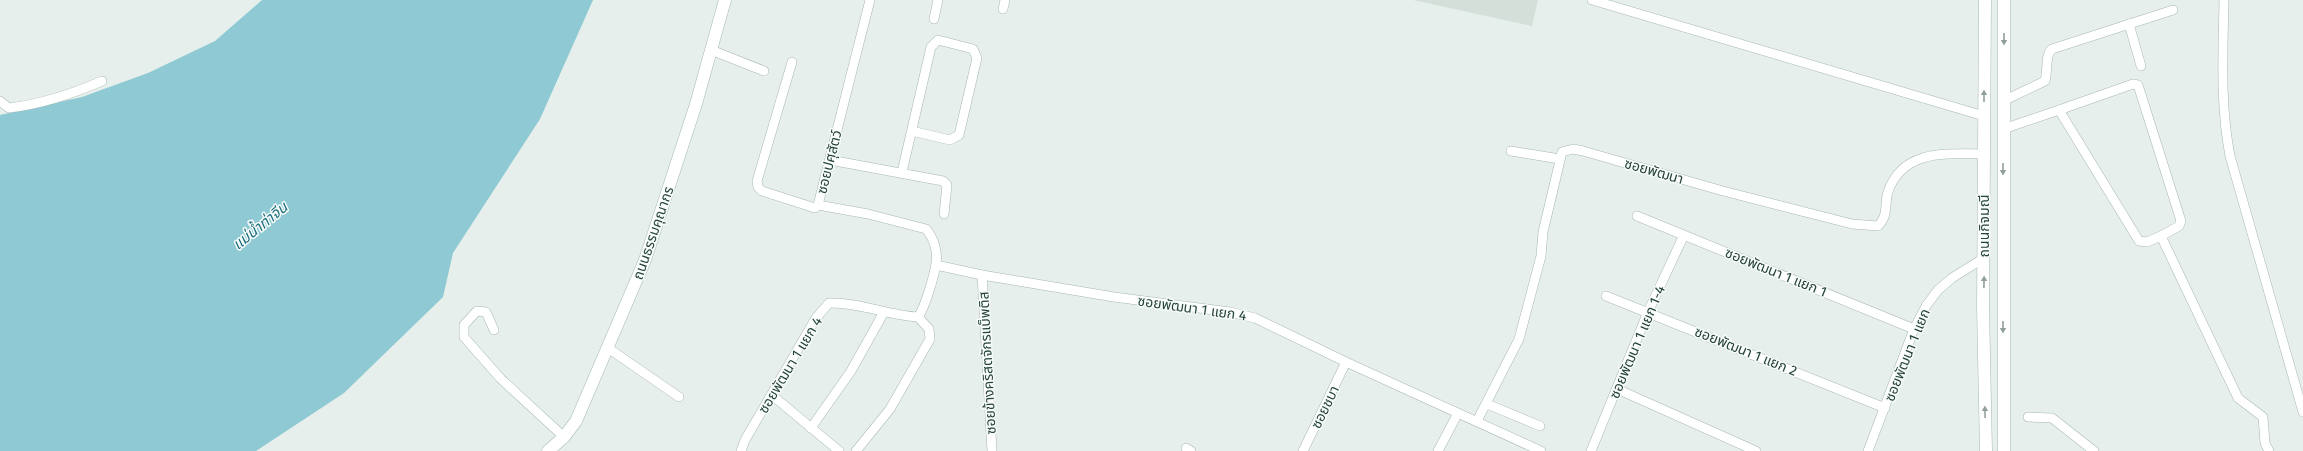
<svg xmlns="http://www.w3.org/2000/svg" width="2303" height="451" font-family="'Fira Sans','Noto Sans Thai',sans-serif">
	<rect width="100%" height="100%" fill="#e6efeb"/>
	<polygon fill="#d4dfda" points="1413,0 1538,0 1532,26"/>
	<polygon fill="#8ec9d4" points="262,0 593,0 540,119 453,253 443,297 344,393 256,451 0,451 0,115 82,97 148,73 215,41"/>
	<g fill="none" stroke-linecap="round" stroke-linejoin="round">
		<g stroke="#a8b8b2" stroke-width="10">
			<g id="street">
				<polyline points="1592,0 1984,116"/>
				<path d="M2224 0C2223 53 2220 104 2230 156L2303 412"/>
				<polyline points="1003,9 1005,0"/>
				<polyline points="934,19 938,0"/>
				<polyline points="2129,24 2141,66"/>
				<polyline points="711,50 764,71"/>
				<polyline points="792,62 757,181 758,187 762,191 815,208 818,205 870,0"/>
				<path d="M0 101 9 108C42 104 72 94 102 81"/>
				<path d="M2003 101 2045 81C2048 71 2045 54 2052 49L2173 10"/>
				<polyline points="2059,110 2133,84 2138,85 2181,221 2179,226 2161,236"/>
				<polyline points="2003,129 2059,110 2139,241 2147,242 2161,236 2238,398 2263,417 2265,443 2269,451"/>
				<polyline points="1511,151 1560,159"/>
				<polyline points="830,160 943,181 947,185 944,214"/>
				<polyline points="902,172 931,47 938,40 973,49 977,58 959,135 950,140 912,131"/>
				<polyline points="1637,216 1914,329"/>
				<polyline points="936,265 982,275 1114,297 1230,312 1255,318 1346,362 1541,451"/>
				<polyline points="982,275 992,451"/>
				<polyline points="1606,296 1885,408"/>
				<polyline points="494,330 486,312 477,311 464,325 464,337 501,379 564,437"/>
				<polyline points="608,348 679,397"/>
				<polyline points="1617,389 1756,451"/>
				<polyline points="773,396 839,451"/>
				<polyline points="1487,404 1540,426"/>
				<polyline points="2028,417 2052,418 2094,451"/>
				<path d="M1477 421 1519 339 1541 256 1543 232 1562 152 1573 149 1583 151 1723 191 1852 224 1878 226C1889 215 1884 205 1888 192 1903 148 1948 154 1985 154"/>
				<polyline points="811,428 851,371 884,312"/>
				<polyline points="1186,448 1191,451"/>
				<path d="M741 451 745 440 816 318 829 303C858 302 888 315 918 317 925 308 934 276 936 264 938 252 934 238 926 229L868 214 818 205"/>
				<polyline points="856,451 890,409 930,339 929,329 918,317"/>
				<polyline points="1303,451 1346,362"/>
				<polyline points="1438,451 1458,413"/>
				<polyline points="1591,451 1648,312 1684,235"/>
				<polyline points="1868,451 1914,329 1926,306 1938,290 1952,278 1984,258"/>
			</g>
		</g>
		<g stroke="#a4bbb3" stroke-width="13">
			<g id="secondary">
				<polyline points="1985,0 1983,307 1986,451"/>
				<polyline points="2004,0 2004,451"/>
				<polyline points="548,451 564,437 576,421 645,260 696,104 725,0"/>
			</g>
		</g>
		<use href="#street" stroke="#fff" stroke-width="9"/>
		<use href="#secondary" stroke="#fff" stroke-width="12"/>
	</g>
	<defs><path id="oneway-solid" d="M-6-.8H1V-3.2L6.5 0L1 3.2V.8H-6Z"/></defs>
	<g fill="#92a09c">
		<use href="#oneway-solid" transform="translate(2004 39) rotate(90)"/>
		<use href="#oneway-solid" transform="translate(1984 96) rotate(-90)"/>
		<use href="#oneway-solid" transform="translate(2003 169) rotate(90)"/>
		<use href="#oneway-solid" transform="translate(1984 282) rotate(-89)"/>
		<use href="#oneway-solid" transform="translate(2003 327) rotate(90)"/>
		<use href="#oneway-solid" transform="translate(1985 412) rotate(-91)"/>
	</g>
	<g text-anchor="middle" stroke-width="3" stroke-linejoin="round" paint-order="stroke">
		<g font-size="14" fill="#24423a" stroke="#f7fbf9">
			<text transform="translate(829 162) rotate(-76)" y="5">ซอยปศุสัตว์</text>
			<text transform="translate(1654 171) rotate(16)" y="5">ซอยพัฒนา</text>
			<text transform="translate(1984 226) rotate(-90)" y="5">ถนนกิจมณี</text>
			<text transform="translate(653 233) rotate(-71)" y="5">ถนนธรรมคุณากร</text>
			<text transform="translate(1776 272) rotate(22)" y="5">ซอยพัฒนา 1 แยก 1</text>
			<text transform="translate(1192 308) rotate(8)" y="5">ซอยพัฒนา 1 แยก 4</text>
			<text transform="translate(1637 342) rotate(-67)" y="5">ซอยพัฒนา 1 แยก 1-4</text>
			<text transform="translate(1746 351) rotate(22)" y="5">ซอยพัฒนา 1 แยก 2</text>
			<text transform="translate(1907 355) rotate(-68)" y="5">ซอยพัฒนา 1 แยก</text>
			<text transform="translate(987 363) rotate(-93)" y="5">ซอยข้างคริสตจักรแบ็พติส</text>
			<text transform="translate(790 365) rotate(-59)" y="5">ซอยพัฒนา 1 แยก 4</text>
			<text transform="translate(1325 407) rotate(-64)" y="5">ซอยชบา</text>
		</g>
		<g font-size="15" font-style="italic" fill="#1c6f80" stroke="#f7fbf9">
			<text transform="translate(260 226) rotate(-39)" y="5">แม่น้ำท่าจีน</text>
		</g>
	</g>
</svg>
